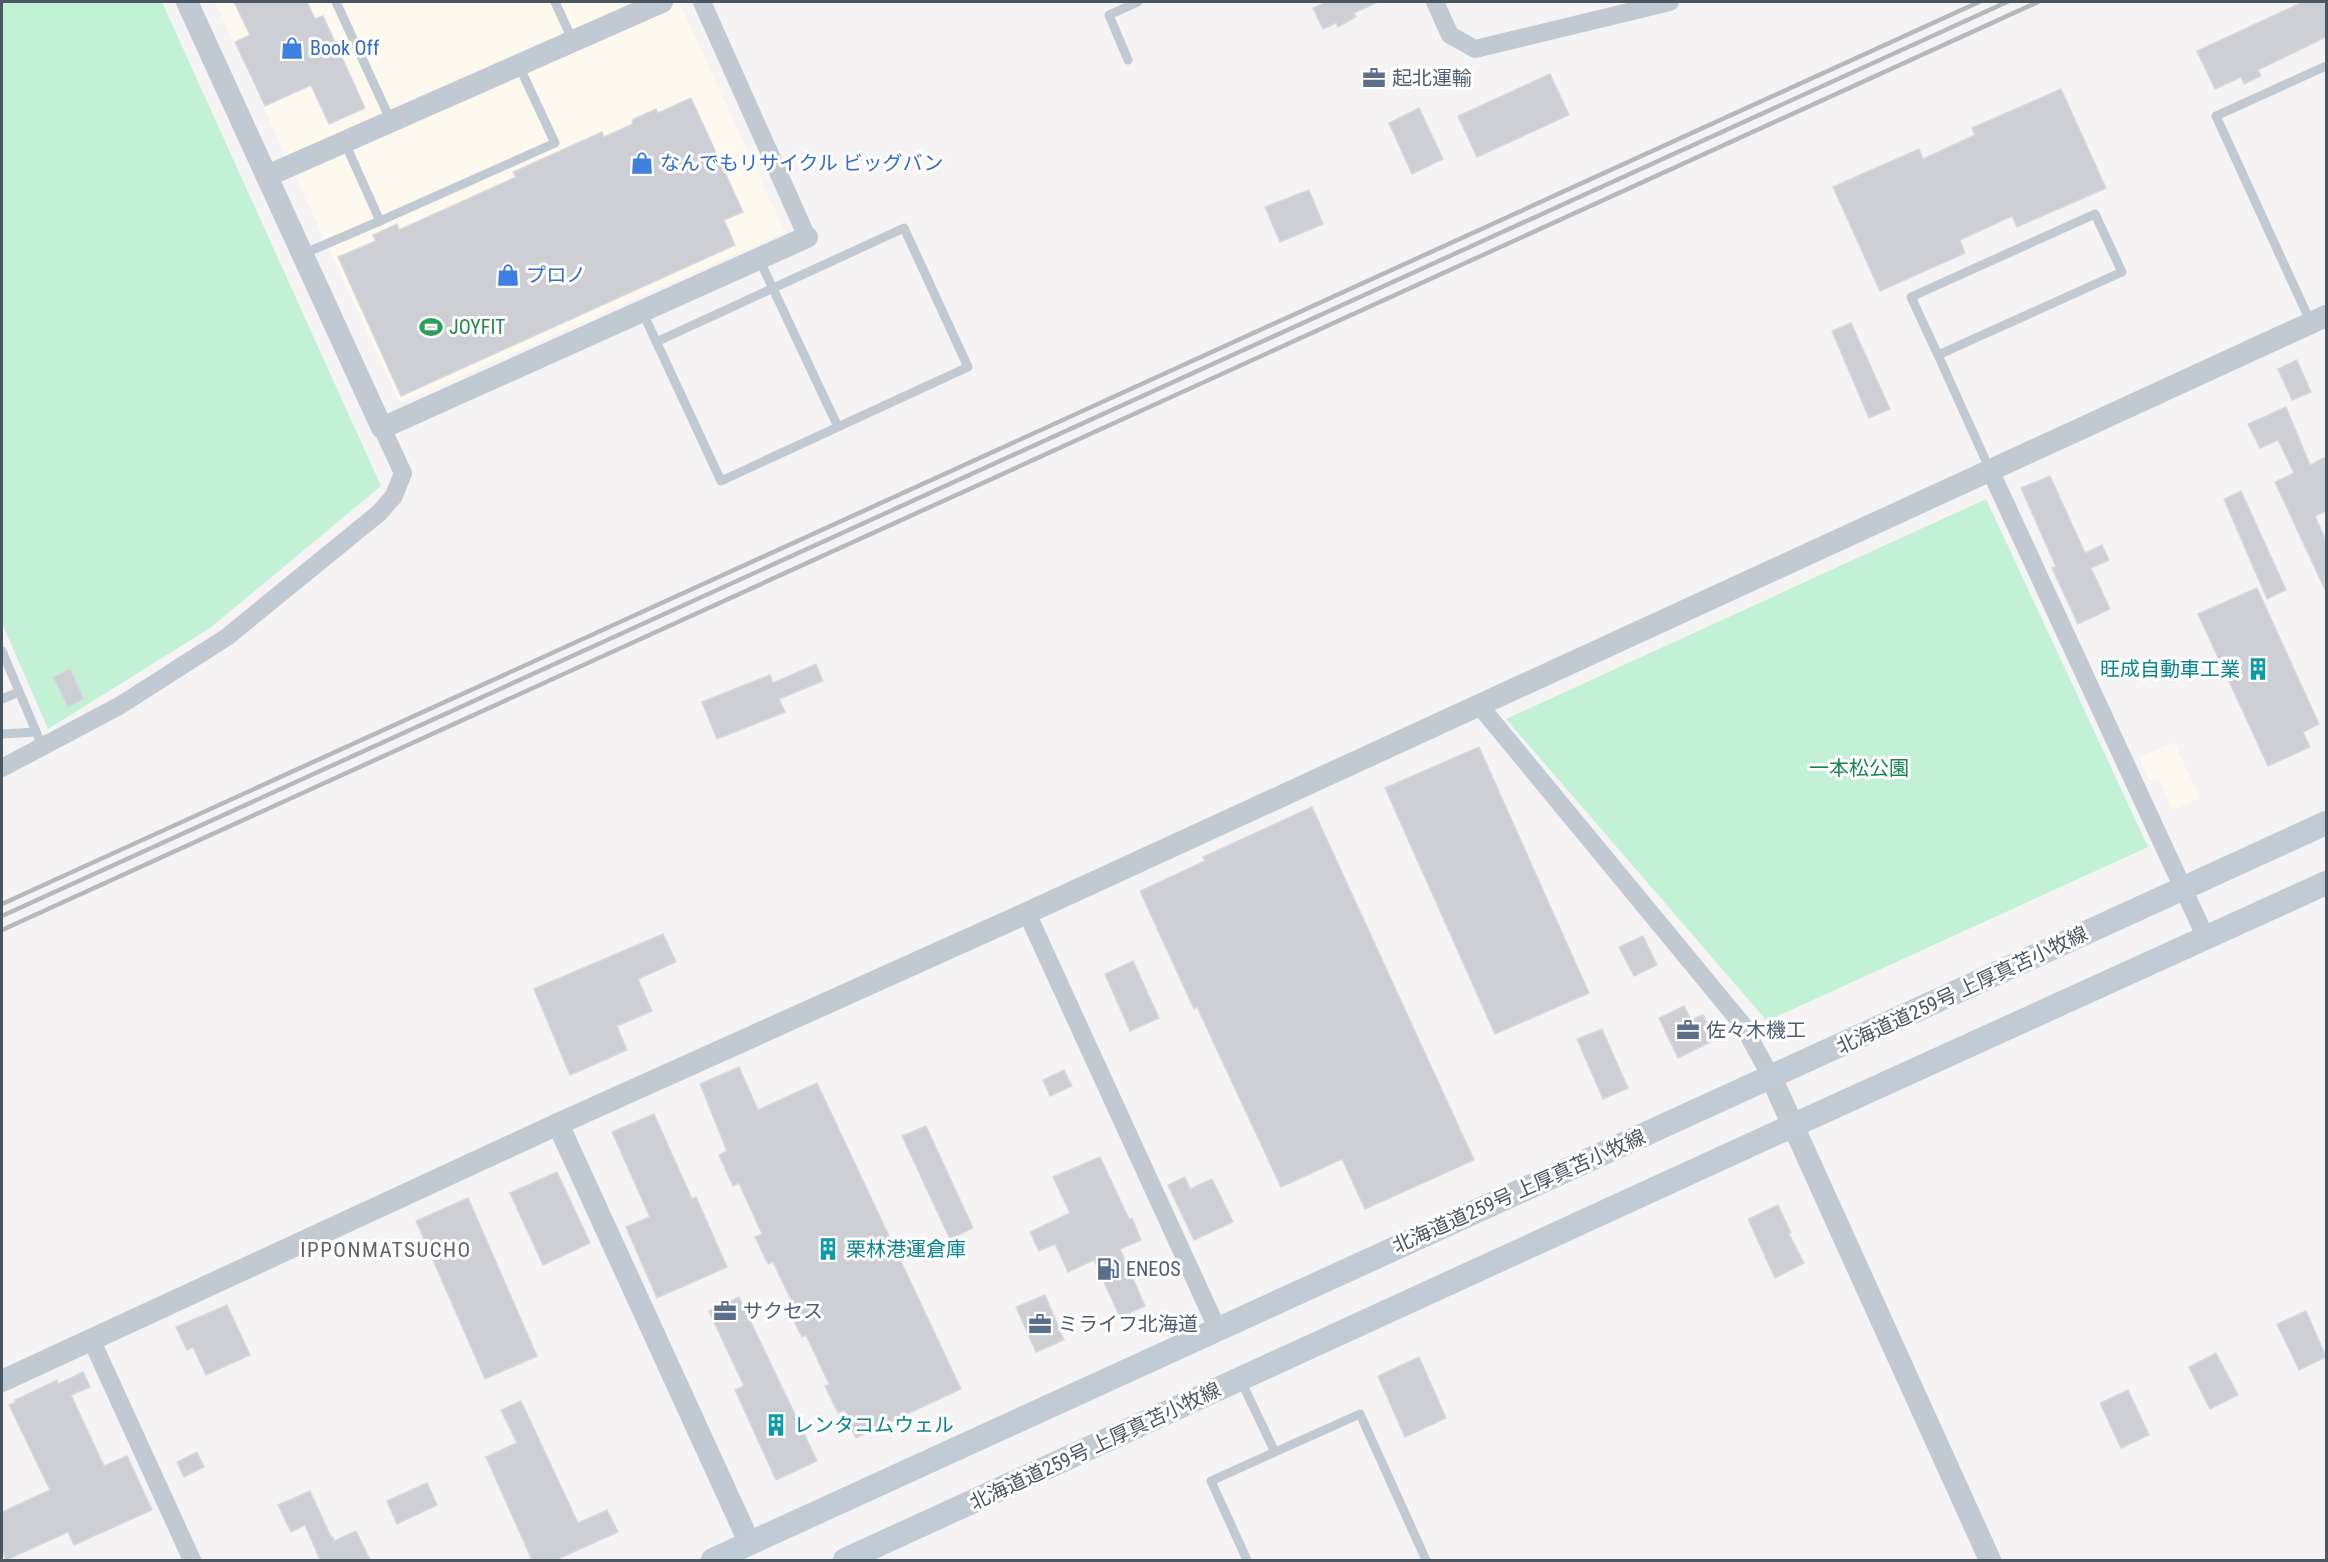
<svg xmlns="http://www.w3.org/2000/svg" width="2328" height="1562" font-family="'Roboto Condensed','Noto Sans JP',sans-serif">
	<rect width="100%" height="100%" fill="#f5f3f3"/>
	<g fill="#fdf9ef">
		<polygon points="215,2 679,2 785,232 400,403"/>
		<polygon points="2174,742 2200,798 2173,810 2158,778 2149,781 2139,758"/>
	</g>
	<g fill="#c3f1d5">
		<polygon points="2,2 162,2 381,486 210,628 48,729 2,623"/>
		<polygon points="1986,499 2148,847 1767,1021 1506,719"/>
	</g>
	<g fill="#cdcfd5" stroke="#d7d9de" stroke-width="1.5">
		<polygon points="234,2 307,2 315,19 323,16 365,108 329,124 311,85 265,106 235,42 250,35"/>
		<polygon points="1326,2 1378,2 1354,13 1356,17 1338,27 1336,23 1323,29 1313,8"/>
		<polygon points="2303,2 2326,2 2326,37 2258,70 2261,76 2244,84 2241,77 2215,89 2197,51"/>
		<polygon points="1550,74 1569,115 1477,157 1458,116"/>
		<polygon points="2061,89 2106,188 2017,227 2012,216 1960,240 1965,253 1880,291 1833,187 1919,149 1923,159 1975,135 1972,128"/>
		<polygon points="691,98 743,212 724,220 735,245 401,396 338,257 376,241 373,235 397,224 399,230 516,177 513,172 602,132 604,137 633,124 632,120 656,109 658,113"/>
		<polygon points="1419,108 1443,159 1412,174 1389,123"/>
		<polygon points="1309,190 1323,224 1280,242 1265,207"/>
		<polygon points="1851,323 1890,409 1869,418 1832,331"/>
		<polygon points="2297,360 2311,392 2292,400 2278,369"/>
		<polygon points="2286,407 2310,465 2326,457 2326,511 2315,516 2326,541 2326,592 2275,482 2294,473 2278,440 2260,448 2248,424"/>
		<polygon points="2050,476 2085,553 2102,545 2109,560 2091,568 2110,609 2078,624 2052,568 2056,567 2021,488"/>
		<polygon points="2241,491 2286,590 2267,599 2224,499"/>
		<polygon points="2257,588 2319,724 2303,732 2310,747 2268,766 2198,614"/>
		<polygon points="816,664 823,681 779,699 785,712 717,739 702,702 770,675 773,683"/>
		<polygon points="70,669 84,699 68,707 53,677"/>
		<polygon points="1479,747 1589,993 1495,1034 1385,788"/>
		<polygon points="1312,807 1474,1160 1365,1209 1342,1159 1281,1187 1197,1007 1194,1009 1140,891 1205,861 1203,857"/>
		<polygon points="663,934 676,962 638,979 652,1011 617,1026 627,1050 570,1075 534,989"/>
		<polygon points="1643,936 1657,965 1634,976 1619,947"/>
		<polygon points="1133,961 1159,1018 1130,1031 1105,974"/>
		<polygon points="1684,1006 1691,1020 1703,1015 1715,1040 1678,1058 1659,1018"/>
		<polygon points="1602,1029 1628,1088 1603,1099 1577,1039"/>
		<polygon points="739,1067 758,1110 817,1083 961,1389 856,1438 844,1410 838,1413 825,1386 829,1384 806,1335 802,1337 789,1311 795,1308 773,1262 768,1264 755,1237 762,1234 739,1183 733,1186 719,1155 727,1151 700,1084"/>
		<polygon points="1064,1070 1072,1086 1050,1096 1043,1080"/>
		<polygon points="654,1114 692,1199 696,1197 727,1267 657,1298 626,1227 650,1217 612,1132"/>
		<polygon points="926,1126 973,1228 950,1239 902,1136"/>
		<polygon points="1100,1157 1129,1219 1132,1218 1141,1240 1120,1249 1145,1306 1120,1317 1094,1260 1068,1272 1055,1244 1039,1251 1030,1232 1070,1213 1053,1177"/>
		<polygon points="557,1172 590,1243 543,1265 510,1193"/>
		<polygon points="1185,1177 1190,1189 1212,1179 1233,1222 1194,1240 1168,1185"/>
		<polygon points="468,1198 537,1356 485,1379 416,1221"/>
		<polygon points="1778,1205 1791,1233 1789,1234 1804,1263 1775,1278 1748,1219"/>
		<polygon points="1045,1295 1064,1340 1036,1352 1016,1307"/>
		<polygon points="739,1297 817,1461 776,1480 735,1390 744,1386 709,1311"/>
		<polygon points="227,1305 250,1355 206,1375 193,1347 187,1350 176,1327"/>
		<polygon points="2306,1311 2326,1357 2299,1370 2277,1324"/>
		<polygon points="2216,1353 2238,1395 2210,1409 2189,1367"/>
		<polygon points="1419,1357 1446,1418 1405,1437 1378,1376"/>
		<polygon points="83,1372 90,1387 71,1395 104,1466 127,1456 152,1510 74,1545 68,1532 6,1560 2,1549 2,1512 50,1490 9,1405 16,1402 15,1400 57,1380 58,1384"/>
		<polygon points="2128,1390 2149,1435 2121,1448 2100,1403"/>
		<polygon points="521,1401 578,1523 607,1510 618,1532 556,1560 532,1560 486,1457 517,1443 501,1410"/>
		<polygon points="197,1452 204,1467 184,1477 177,1462"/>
		<polygon points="427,1483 437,1505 397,1524 387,1501"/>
		<polygon points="310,1491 331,1537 333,1537 334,1541 356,1531 370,1560 320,1560 305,1525 291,1532 278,1505"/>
	</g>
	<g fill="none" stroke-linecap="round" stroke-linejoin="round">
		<g stroke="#c1cad2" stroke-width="9">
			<polyline points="336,2 391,121"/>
			<polyline points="555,2 573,41"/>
			<polyline points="1128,60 1109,15 1138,2"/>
			<polyline points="380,221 555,143 519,66"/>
			<polyline points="303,254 380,221 345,143"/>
			<polyline points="759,259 838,427"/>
			<polyline points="642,311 721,481 968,367 904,228 656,342"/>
			<polyline points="2311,323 2216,116 2326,66"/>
			<polyline points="1938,355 1911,297 2095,214 2122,272 1938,355 1990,470"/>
			<polyline points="2,651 43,748"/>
			<polyline points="2,699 19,692"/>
			<polyline points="2,734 36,732"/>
			<polyline points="1240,1379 1275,1452 1211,1481 1247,1560"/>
			<polyline points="1275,1452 1360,1414 1426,1560"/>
		</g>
		<g stroke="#c1cad2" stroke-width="18">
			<polyline points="702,2 807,237"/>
			<polyline points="1435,2 1450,35 1475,49 1670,2"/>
			<polyline points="1990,470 2206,938"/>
			<polyline points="1479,705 1742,1024 1771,1077"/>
			<polyline points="2,768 119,706 227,637 379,513 394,496 403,473 382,428"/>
			<polyline points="1027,913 1217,1328"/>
			<polyline points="91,1339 192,1560"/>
		</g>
		<g stroke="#c1cad2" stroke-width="22">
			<polyline points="187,2 382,428 807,237"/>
			<polyline points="267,176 662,2"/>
			<polyline points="1771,1077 1990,1560"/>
			<polyline points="558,1124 750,1544"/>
			<polyline points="2,1381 558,1124 1027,913 2326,316"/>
		</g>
		<g stroke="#c1cbd6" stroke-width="24">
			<polyline points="713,1560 2326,823"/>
			<polyline points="845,1560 1794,1125 2326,883"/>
		</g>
		<g stroke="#b5b8bd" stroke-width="4.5">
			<polyline points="2,904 1979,2"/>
			<polyline points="2,916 2007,2"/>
			<polyline points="2,930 2038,2"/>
		</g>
	</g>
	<defs>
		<g id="shop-bare" transform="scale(1.8)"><path d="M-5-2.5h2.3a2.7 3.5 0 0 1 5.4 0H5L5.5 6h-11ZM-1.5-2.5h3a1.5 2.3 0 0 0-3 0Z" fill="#3f7fe0" stroke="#fff" stroke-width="2.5" paint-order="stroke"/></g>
		<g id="office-bare" transform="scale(1.8)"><path d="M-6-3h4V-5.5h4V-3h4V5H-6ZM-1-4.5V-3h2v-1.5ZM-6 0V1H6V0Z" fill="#5c6f8a" stroke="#fff" stroke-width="2.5" paint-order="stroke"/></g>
		<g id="stadium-bare" transform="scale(1.8)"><path d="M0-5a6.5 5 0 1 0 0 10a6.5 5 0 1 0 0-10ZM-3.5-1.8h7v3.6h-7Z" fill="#2e9e5b" stroke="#fff" stroke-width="2.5" paint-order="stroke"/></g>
		<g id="building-bare" transform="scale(1.8)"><path d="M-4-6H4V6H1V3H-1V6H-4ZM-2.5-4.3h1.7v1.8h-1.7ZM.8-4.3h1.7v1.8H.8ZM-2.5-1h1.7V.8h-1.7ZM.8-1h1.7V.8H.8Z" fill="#0f9aa8" stroke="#fff" stroke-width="2.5" paint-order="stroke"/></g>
		<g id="fuel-bare" transform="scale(1.8)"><path d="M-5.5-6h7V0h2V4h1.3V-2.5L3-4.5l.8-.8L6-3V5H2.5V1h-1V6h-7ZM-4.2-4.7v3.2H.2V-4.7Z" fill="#5c6f8a" stroke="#fff" stroke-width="2.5" paint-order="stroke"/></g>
	</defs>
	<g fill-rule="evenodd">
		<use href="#shop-bare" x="292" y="48"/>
		<use href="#office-bare" x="1374" y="78"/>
		<use href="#shop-bare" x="642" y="163"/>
		<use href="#shop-bare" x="508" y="275"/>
		<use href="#stadium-bare" x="431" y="327"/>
		<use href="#building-bare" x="2258" y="669"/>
		<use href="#office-bare" x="1688" y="1030"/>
		<use href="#building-bare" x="828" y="1249"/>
		<use href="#fuel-bare" x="1108" y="1269"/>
		<use href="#office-bare" x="725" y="1311"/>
		<use href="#office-bare" x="1040" y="1324"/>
		<use href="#building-bare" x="776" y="1425"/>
	</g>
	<g text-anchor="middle" stroke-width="6" stroke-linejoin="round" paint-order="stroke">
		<g font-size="20" fill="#366cbe" stroke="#fff" text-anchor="start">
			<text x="310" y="55">Book Off</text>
			<text x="660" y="170">なんでもリサイクル ビッグバン</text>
			<text x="526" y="282">プロノ</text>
		</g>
		<g font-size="20" fill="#4e5e75" stroke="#fff" text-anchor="start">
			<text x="1392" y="85">起北運輸</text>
			<text x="1706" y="1037">佐々木機工</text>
			<text x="1126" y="1276">ENEOS</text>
			<text x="743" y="1318">サクセス</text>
			<text x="1058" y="1331">ミライフ北海道</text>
		</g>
		<g font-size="20" fill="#27864d" stroke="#fff" text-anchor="start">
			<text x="449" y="334">JOYFIT</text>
		</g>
		<g font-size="20" fill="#0d838f" stroke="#fff" text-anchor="start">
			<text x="2240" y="676" text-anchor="end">旺成自動車工業</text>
			<text x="846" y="1256">栗林港運倉庫</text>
			<text x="794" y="1432">レンタコムウェル</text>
		</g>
		<g font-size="20" fill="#17864f" stroke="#fff">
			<text x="1859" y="775">一本松公園</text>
		</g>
		<g font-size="20" fill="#4a5661" stroke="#fff">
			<text transform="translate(1962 990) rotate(-25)" y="7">北海道道259号 上厚真苫小牧線</text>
			<text transform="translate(1519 1191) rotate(-24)" y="7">北海道道259号 上厚真苫小牧線</text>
			<text transform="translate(1095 1446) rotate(-25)" y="7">北海道道259号 上厚真苫小牧線</text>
		</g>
		<g font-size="21" letter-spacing="1.5" fill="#5f6368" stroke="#fff">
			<text x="386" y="1257">IPPONMATSUCHO</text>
		</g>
	</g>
	<rect width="2328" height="1562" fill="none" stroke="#4a5661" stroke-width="6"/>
</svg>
